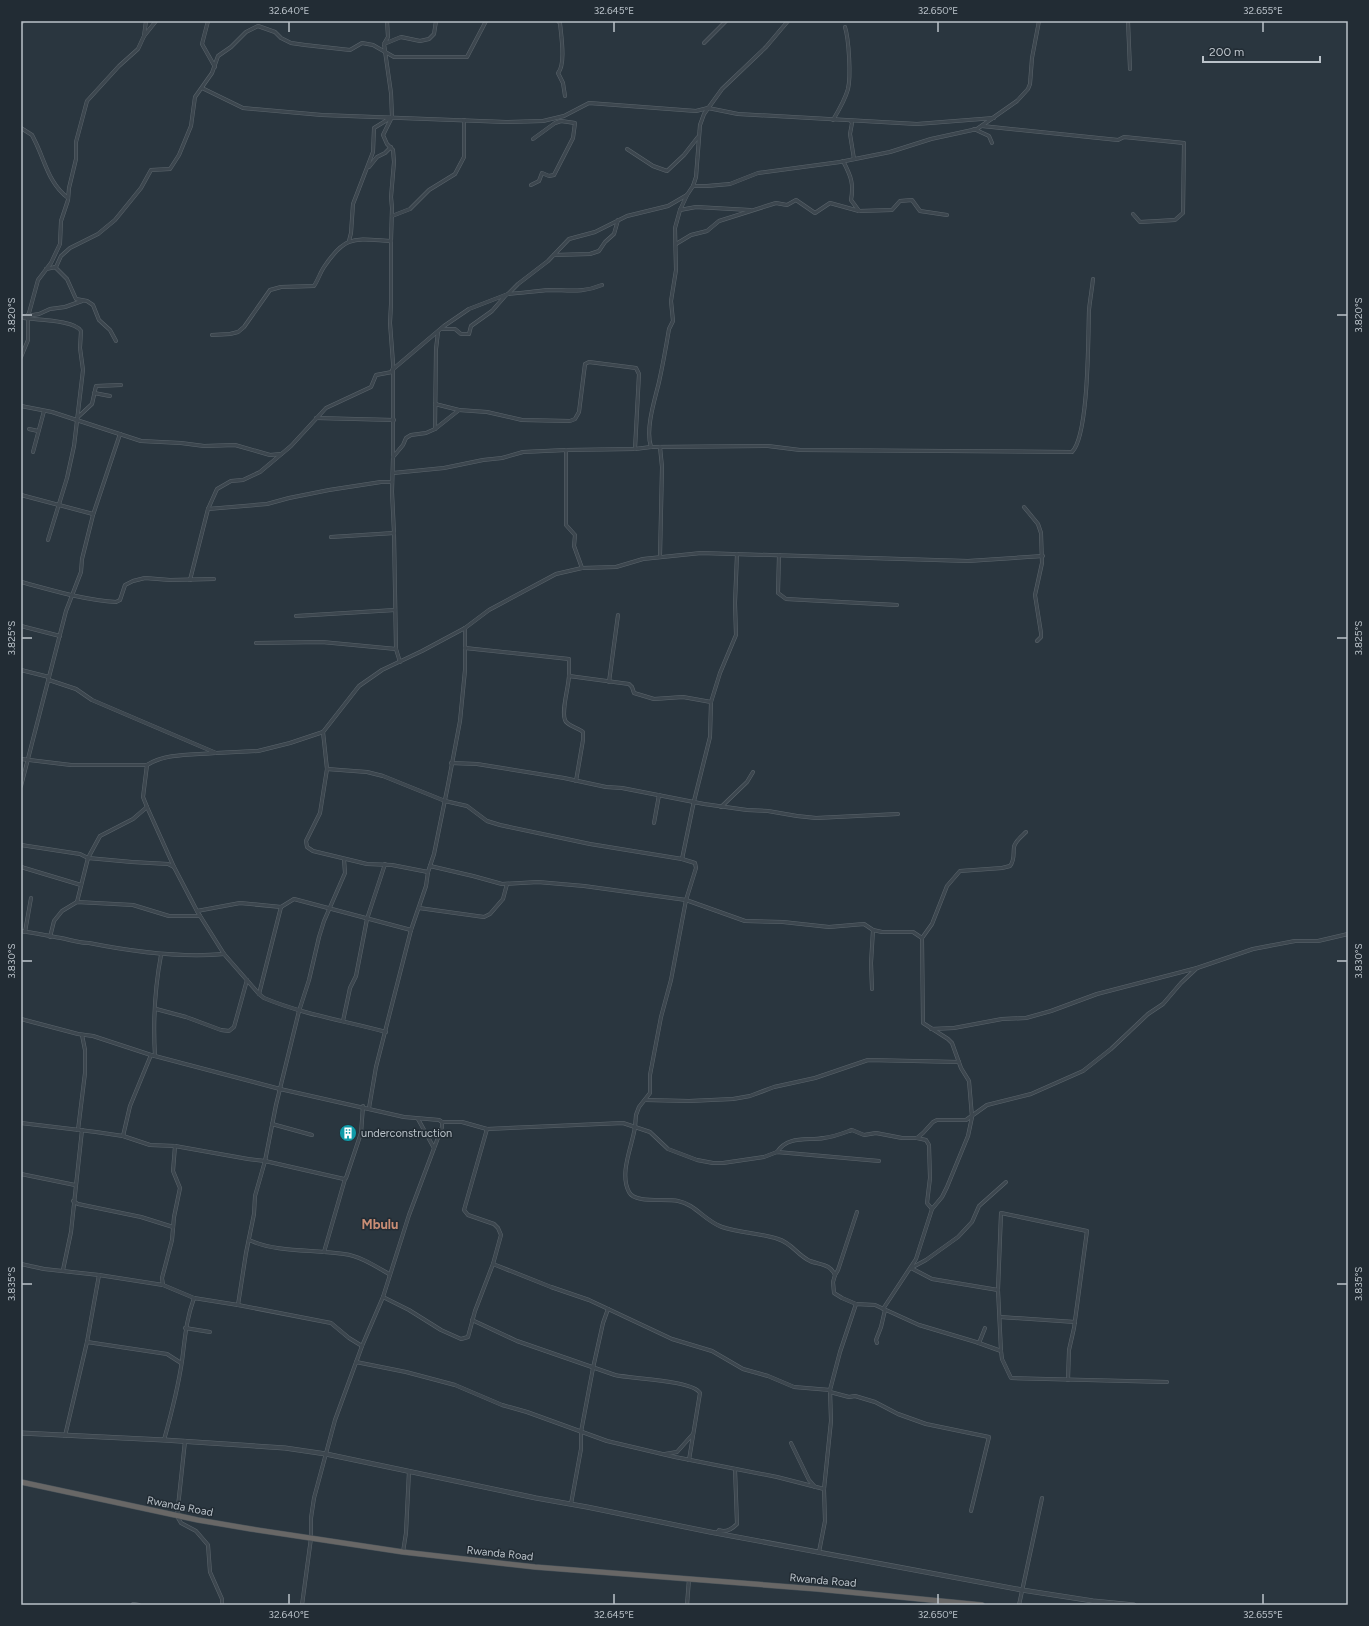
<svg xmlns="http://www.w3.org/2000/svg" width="1369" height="1626" font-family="Figtree,sans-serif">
	<rect width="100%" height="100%" fill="#2a363f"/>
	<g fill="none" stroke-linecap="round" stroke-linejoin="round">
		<g stroke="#5b656c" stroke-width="4">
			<g id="minor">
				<polyline points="208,21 202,44 215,67"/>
				<polyline points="387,21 388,37 384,44 391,93 392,117 383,135 387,144 393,150 394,162 391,197 392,208 391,241 391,304 390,323 393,363 393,457 392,492 394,533 396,649 400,662"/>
				<path d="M558 21 560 23C561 35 566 64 558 73L563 83 565 96"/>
				<polyline points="1128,21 1130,69"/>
				<polyline points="21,23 23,21"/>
				<polyline points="144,36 146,21"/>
				<polyline points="704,43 726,21"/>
				<polyline points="384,44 401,37 420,41 429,39 434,34 436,21"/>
				<polyline points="202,88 243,108 322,115 506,122 543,121 564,116 589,103 696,111 708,108 738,114 917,124 994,118"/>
				<path d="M833 120C839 110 845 100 848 89 851 76 849 40 845 27"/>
				<polyline points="851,121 852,123 850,134 854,159"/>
				<polyline points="982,126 1118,140 1124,137 1184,143 1183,213 1175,220 1140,222 1133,214"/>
				<path d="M21 128 32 135 34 139C45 160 48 183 68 198"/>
				<polyline points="974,129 989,136 992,143"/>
				<polyline points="627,149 653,166 667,171 684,155 698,137"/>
				<path d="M843 161C851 176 854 184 851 200L859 211 892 210 900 201 912 200 920 211 947 215"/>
				<polyline points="369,167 377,157 385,153 391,147"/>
				<polyline points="531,185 539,181 542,173 549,176 554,175 573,138 575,123 561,121 555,123 533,139"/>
				<polyline points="693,186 707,186 730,184 758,173 840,162 890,152 931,139 977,129 1017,101 1028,89 1030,84 1032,58 1039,21"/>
				<polyline points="680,210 696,207 750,210"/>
				<polyline points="392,216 410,209 429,190 455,174 464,157 464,120"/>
				<polyline points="349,241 351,233 353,204 373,152 374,128 392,117"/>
				<polyline points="676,244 691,235 707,231 719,221 776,203 787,205 796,200 815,213 830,203 859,211"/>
				<polyline points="554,255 590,254 599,251 605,242 614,234 618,220"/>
				<polyline points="55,267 67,279 76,299 87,301 93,305 99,320 110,330 116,341"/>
				<polyline points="46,269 56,267 61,256 70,248 98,234 115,220 141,188 151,170 170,169 179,155 191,126 195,97 212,73 218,56 231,47 246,32 258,26 275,32 281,38 291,43 305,45 350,50 362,43 373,45 394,57 467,57 486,21"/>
				<path d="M508 294C522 293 536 291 549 290 569 290 583 293 602 285"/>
				<polyline points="27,316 39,314 50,309 65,307 82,301"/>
				<polyline points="21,317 27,316 29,313 38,280 51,263 60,244 61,221 68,200 69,188 76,159 76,142 87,101 119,66 138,49 144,36 156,21"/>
				<path d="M24 318C37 320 75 320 81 331L80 348 83 370 74 446 67 478 48 540"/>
				<polyline points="442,329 455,329 461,334 469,334 471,326 492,311 506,295"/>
				<path d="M212 335 230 334 238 332 244 327 270 290 281 287 314 286C318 280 320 273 324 267 346 234 355 239 391 241"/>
				<polyline points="21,357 28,340 28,318"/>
				<polyline points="392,370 444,326 469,309 508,294 518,284 548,261 569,239 595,232 627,216 668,206 687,195 693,186 696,177 700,125 704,114 722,89 766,47 788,21"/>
				<polyline points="94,393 110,396"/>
				<polyline points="435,404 459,410 487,412 522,420 570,421 575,419 579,412 585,364 589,362 636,368 639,374 635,449"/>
				<polyline points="21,406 52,412 141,441 181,443 204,446 235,445 270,455 281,454"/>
				<polyline points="78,417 92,404 96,386 121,385"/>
				<polyline points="316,418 394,420"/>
				<polyline points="29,429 38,431"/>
				<polyline points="435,429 436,349 438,332"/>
				<path d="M651 447C645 429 655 399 659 382 663 364 666 347 669 329L673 321 671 301 676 270 675 228 680 210 687 195"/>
				<polyline points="660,447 662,467 660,557"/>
				<polyline points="33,452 44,411"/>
				<polyline points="393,457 403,445 406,438 411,435 426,433 435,429 459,410"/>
				<polyline points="393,473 444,468 483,460 502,458 523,452 566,450"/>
				<polyline points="21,495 93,514"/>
				<polyline points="1024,507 1038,524 1041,533 1042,563 1035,595 1041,633 1041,637 1037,641"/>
				<polyline points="208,509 267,504 289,498 329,490 381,482 392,482"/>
				<polyline points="331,537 394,533"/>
				<polyline points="779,555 778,593 786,599 897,605"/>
				<path d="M582 568 574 546 575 535 566 525V450L635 449 651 447 768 446 800 450 1072 452C1089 435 1088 337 1089 310 1090 300 1092 289 1093 279"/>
				<polyline points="190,580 208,509 217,489 231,481 243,480 260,472 291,446 326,408 371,387 376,375 392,372"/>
				<path d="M21 582C52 590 83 600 116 602L120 600 125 585 133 581 145 578 170 580 214 579"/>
				<polyline points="296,616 395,610"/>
				<polyline points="21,626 60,636"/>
				<polyline points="256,643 322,642 396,649"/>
				<path d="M465 648 569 659C569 665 569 670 569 675 569 686 561 711 565 720 566 725 578 728 583 732V740L576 781"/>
				<polyline points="21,670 49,677"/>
				<polyline points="569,676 629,684 632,687 634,693 654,699 683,697 711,702"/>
				<polyline points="49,680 76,689 92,700 216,753 258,751 290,743 323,732 359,686 382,670 422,651 465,628 489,610 556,574 582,568 616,567 643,559 701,553 968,561 1043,556"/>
				<polyline points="609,682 618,615"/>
				<polyline points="323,732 327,769 320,813 306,841 307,847 313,851 367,864 392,865 428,872"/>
				<polyline points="21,759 71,765 147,765"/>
				<polyline points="451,763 477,764 564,778 606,787 622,788 704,804 747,810 768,811 797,816 816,818 898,814"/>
				<polyline points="327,769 367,772 383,776 445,801 467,806 487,821 500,825 590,844 682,859 695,863 696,868 686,900 671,980 661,1017 650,1075 650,1093 639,1107 636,1115 635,1127"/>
				<polyline points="21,786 66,611 81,572 82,559 93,515 120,434"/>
				<path d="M147 807 174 867 197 911 224 954 259 994 264 998C302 1014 345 1021 386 1032"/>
				<polyline points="721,807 747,782 753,772"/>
				<polyline points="654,823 659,795"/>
				<path d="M21 845 80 854 88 858 100 836 133 819 147 807 143 797 147 765C166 753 193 755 215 753"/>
				<polyline points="682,859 694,801 710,737 711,702 720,673 736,635 735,603 737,554"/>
				<polyline points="430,866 473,876 502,884 538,882 584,886 686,900 745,921 783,922 829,927 864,924 873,930 882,932 913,932 922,938 923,1023 948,1039 952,1043 961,1068 969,1081 972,1117 968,1136 947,1187 942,1197 932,1209 916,1259 883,1309"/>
				<polyline points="21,867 81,885"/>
				<polyline points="77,902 88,858 132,862 168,864 174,867"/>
				<polyline points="419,908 484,917 490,914 503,899 507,884"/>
				<polyline points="197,911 240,903 281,907 294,899 411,930"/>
				<polyline points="367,919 385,864"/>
				<path d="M21 931C35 933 48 936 61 938 71 940 79 943 89 943 134 952 179 958 224 954"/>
				<polyline points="25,932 31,898"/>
				<polyline points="50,937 54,921 62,911 77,902 133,905 169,916 200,916"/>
				<path d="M922 938 932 924 947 886 960 871 1002 868 1010 866C1015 860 1013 854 1014 847 1015 841 1022 836 1026 832"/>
				<polyline points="872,989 871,963 873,930"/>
				<polyline points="259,994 281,907"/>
				<polyline points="156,1009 186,1017 221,1030 229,1031 234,1027 247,980"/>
				<polyline points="21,1019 78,1034 93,1036 151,1055 280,1089 404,1117 439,1120 442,1122 442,1127 409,1215 383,1297 362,1346 335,1420 314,1498 311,1518 311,1538 302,1605"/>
				<polyline points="343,1021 350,988 356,976 367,919"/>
				<polyline points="931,1029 954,1028 1002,1019 1026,1018 1051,1011 1097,994 1197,968 1253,949 1295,941 1318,941 1348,934"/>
				<path d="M155 1056C153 1023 155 987 161 955"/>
				<polyline points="645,1100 689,1101 733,1099 750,1096 774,1087 815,1078 868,1060 959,1062"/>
				<polyline points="369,1108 376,1067 411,930 426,886 428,872 434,854 448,785 460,721 465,670 465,628"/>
				<polyline points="418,1119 434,1148"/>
				<polyline points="442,1122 462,1122 487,1129 623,1123 650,1132 668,1149 697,1160 713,1163 723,1163 764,1157 777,1152 879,1161"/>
				<polyline points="21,1123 96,1132 123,1136 150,1145 175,1146 248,1159 265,1161 344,1179 346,1178 361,1133 363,1106"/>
				<polyline points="272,1124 312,1135"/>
				<path d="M635 1127C632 1147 619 1173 629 1192 635 1204 665 1198 678 1201 695 1204 705 1221 722 1227 740 1233 760 1233 778 1239 792 1243 797 1255 810 1261 821 1265 830 1264 835 1275L833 1282 834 1293 842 1298 856 1304"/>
				<polyline points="78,1130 85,1073 85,1050 82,1035"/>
				<polyline points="123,1136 130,1106 151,1055"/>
				<polyline points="917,1138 926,1140 929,1145 930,1178 927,1203 932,1209"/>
				<polyline points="175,1146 173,1171 180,1188 174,1217 172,1240 162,1278 163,1285 194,1298"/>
				<path d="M777 1152C788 1135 808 1141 824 1138 833 1137 841 1134 849 1131L852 1130 864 1135 876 1133 902 1138H917L923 1133 933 1122 937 1120H966L987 1105 1031 1094 1083 1071 1111 1049 1148 1014 1163 1004 1181 983 1197 968"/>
				<polyline points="21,1174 75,1185"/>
				<polyline points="73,1201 78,1204 141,1217 173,1227"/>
				<path d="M249 1240C278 1253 313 1249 344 1254 360 1256 375 1266 389 1274"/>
				<polyline points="324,1252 345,1179"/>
				<polyline points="21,1264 44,1269 99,1275 87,1342 65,1436"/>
				<polyline points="493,1264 551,1287 589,1300 672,1339 712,1351 743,1369 768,1376 794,1387 830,1390"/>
				<polyline points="911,1268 926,1260 958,1237 972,1222 979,1206 1006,1182"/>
				<polyline points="911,1268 932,1279 998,1290"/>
				<polyline points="63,1270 71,1232 82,1130"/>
				<polyline points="99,1275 163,1285"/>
				<polyline points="835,1275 838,1270 857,1212"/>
				<polyline points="383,1297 409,1310 441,1330 461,1339 468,1337 475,1311 493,1264 501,1235 498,1228 494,1224 468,1215 464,1210 487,1129"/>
				<polyline points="238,1305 331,1323 349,1338 362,1346"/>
				<polyline points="1000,1317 1075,1322"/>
				<path d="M472 1320 517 1341 615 1375C632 1379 692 1380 700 1393L689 1460"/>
				<polyline points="185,1328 210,1332"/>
				<polyline points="87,1342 167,1354 181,1363"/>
				<polyline points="877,1343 876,1340 881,1327 885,1310"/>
				<polyline points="979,1343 985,1328"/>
				<polyline points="1001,1351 998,1290 1001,1213 1087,1231 1074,1328 1069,1350 1068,1380"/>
				<polyline points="356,1362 406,1372 455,1385 502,1405 527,1412 607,1441 675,1457 777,1477 824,1489"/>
				<polyline points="830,1392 849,1397 855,1396 875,1402 898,1414 926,1424 989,1437 971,1511"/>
				<path d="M164 1440C171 1415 178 1388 182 1361 185 1338 186 1320 194 1298L238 1305 246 1253 254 1214 255 1196 265 1161 276 1105 299 1011 309 980 319 937 324 921 345 873 344 859"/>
				<polyline points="185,1441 177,1516 181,1523 196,1531 208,1545 210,1572 222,1599 222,1605"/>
				<polyline points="791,1443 809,1480 815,1487"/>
				<polyline points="665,1454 677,1452 693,1434"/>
				<polyline points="571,1504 581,1449 581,1432 593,1368 603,1323 608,1309"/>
				<path d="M717 1533 719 1530C726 1533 732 1529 737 1524L735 1469"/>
				<polyline points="403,1552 406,1533 409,1471"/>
				<polyline points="819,1552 825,1521 824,1489 831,1421 830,1390 840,1352 856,1304 875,1305 919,1325 976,1342 1001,1351 1002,1359 1011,1378 1167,1382"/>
				<polyline points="133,1604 139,1605"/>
				<polyline points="687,1605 689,1579"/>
				<polyline points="1019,1605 1042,1498"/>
			</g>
		</g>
		<g stroke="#5b656c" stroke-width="5">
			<polyline id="tertiary" points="21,1433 164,1440 285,1448 326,1454 536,1498 587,1507 710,1532 1022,1590 1093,1601 1134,1605"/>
		</g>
		<g stroke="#485259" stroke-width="6">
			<polyline id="trunk" points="21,1482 198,1520 251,1529 403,1552 535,1567 817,1589 982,1605"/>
		</g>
		<use href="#minor" stroke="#3d474f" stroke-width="3"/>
		<use href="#tertiary" stroke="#3d474f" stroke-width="4"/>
		<use href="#trunk" stroke="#686766" stroke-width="5"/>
	</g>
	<path fill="none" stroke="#bac2c9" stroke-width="1.5" d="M289 22V32M614 22V32M938 22V32M1263 22V32M22 315H32M1337 315H1347M22 638H32M1337 638H1347M22 961H32M1337 961H1347M22 1284H32M1337 1284H1347M289 1594V1604M614 1594V1604M938 1594V1604M1263 1594V1604"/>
	<defs>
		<g id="building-disc" transform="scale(0.9)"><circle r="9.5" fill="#0f9aa8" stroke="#222c34"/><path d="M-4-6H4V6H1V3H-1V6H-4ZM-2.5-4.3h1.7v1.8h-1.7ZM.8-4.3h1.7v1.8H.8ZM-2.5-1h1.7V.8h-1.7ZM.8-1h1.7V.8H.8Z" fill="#fff"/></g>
	</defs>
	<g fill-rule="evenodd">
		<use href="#building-disc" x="348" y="1133"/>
	</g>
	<g text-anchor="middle" stroke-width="3" stroke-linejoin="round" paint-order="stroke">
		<g font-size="11" fill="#bac2c9" stroke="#222c34" text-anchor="start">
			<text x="361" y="1137">underconstruction</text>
		</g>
		<g font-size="11" fill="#bac2c9" stroke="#222c34">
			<text transform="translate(180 1506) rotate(11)" y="4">Rwanda Road</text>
			<text transform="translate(500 1553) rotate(6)" y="4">Rwanda Road</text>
			<text transform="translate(823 1580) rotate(5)" y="4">Rwanda Road</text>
		</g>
		<g font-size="13" font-weight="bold" fill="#c98d75" stroke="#222c34">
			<text x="380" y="1229">Mbulu</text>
		</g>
	</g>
	<rect width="1369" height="1626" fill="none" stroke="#222c34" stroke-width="44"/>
	<path d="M1203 56v6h117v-6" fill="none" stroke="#bac2c9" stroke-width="2"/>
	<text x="1209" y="56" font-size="12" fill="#bac2c9" stroke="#222c34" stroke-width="3" paint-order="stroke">200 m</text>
	<rect x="22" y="22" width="1325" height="1582" fill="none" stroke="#bac2c9" stroke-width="1.5"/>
	<g font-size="10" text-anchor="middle" fill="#bac2c9">
		<text x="289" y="14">32.640°E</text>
		<text x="614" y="14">32.645°E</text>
		<text x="938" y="14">32.650°E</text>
		<text x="1263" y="14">32.655°E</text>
		<text transform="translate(11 315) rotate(-90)" y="4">3.820°S</text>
		<text transform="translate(1358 315) rotate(-90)" y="4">3.820°S</text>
		<text transform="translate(11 638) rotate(-90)" y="4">3.825°S</text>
		<text transform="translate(1358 638) rotate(-90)" y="4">3.825°S</text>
		<text transform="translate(11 961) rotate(-90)" y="4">3.830°S</text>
		<text transform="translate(1358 961) rotate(-90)" y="4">3.830°S</text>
		<text transform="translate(11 1284) rotate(-90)" y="4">3.835°S</text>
		<text transform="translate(1358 1284) rotate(-90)" y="4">3.835°S</text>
		<text x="289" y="1618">32.640°E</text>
		<text x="614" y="1618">32.645°E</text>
		<text x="938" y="1618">32.650°E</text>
		<text x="1263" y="1618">32.655°E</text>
	</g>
</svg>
